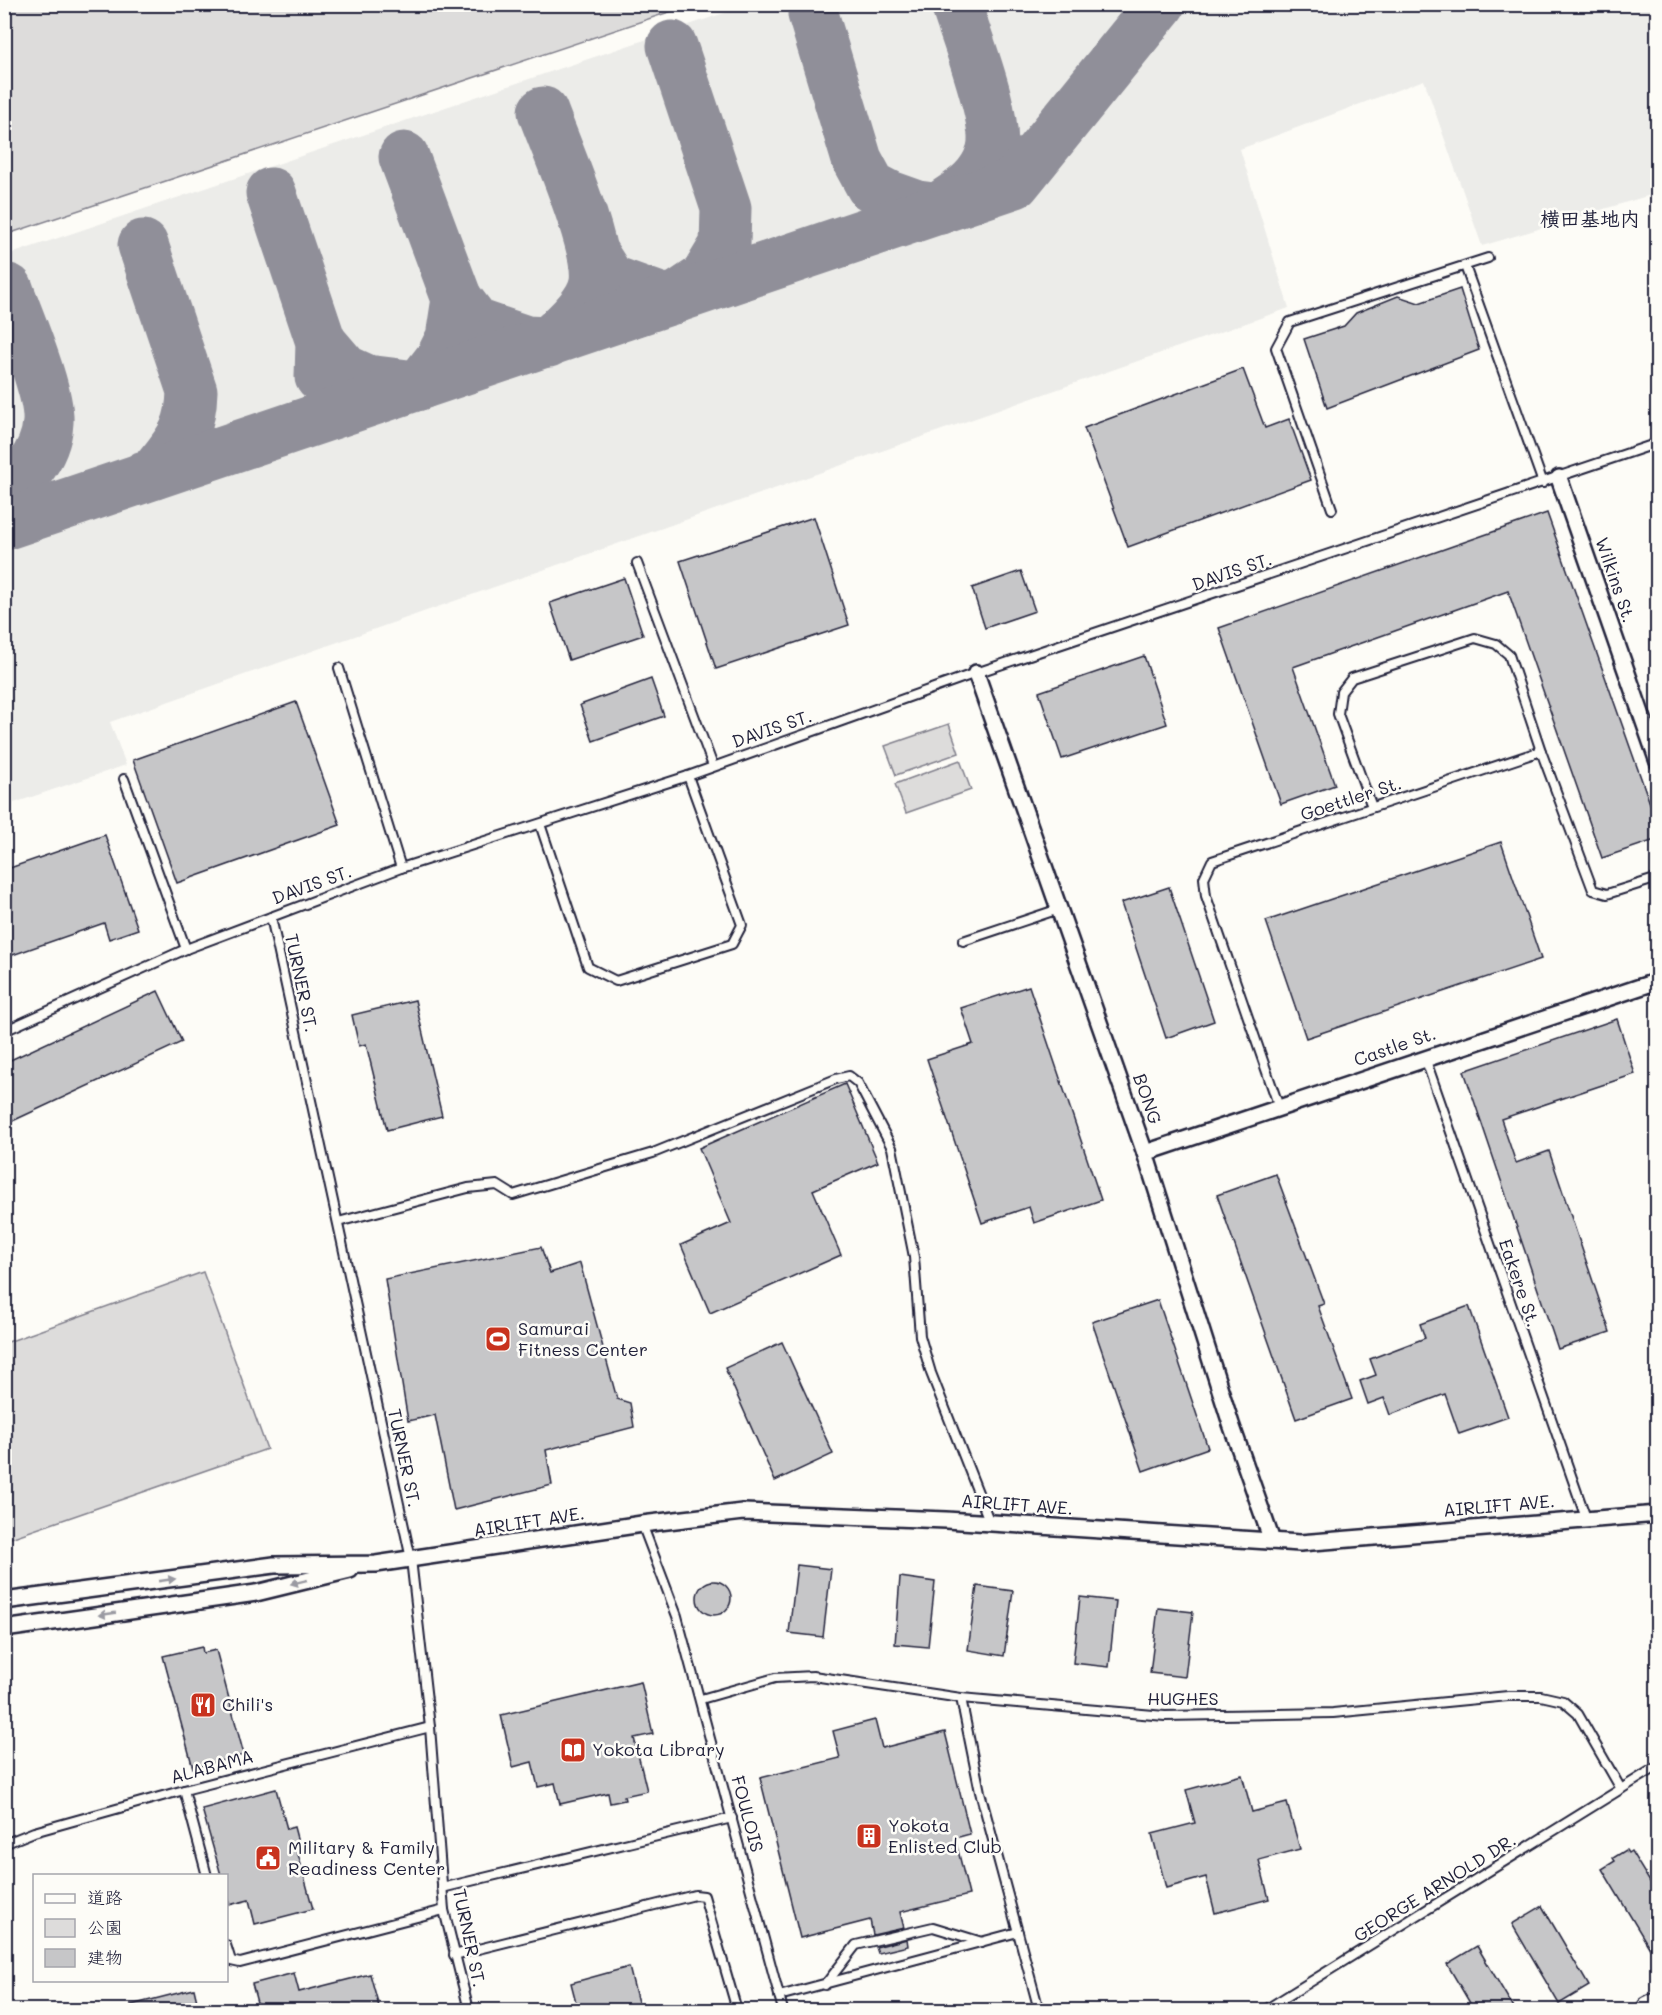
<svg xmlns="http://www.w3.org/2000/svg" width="1662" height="2015" font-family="Mali,'Klee One',sans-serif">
	<rect width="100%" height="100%" fill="#fdfcf7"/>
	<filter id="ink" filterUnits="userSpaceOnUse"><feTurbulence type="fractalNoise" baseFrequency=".0167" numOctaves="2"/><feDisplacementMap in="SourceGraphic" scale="12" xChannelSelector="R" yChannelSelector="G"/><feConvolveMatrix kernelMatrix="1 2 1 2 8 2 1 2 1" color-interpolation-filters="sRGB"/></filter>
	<g filter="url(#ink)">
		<polygon fill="#ecece9" points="748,5 1657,5 1657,193 1482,246 1424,80 1240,149 1289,308 110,722 126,765 5,806 5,256"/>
		<g fill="#dddcdb" stroke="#807f8b" stroke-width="1.5">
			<polygon points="5,4 690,4 690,5 5,235"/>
			<polygon points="949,724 959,753 896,775 885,746"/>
			<polygon points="960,760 971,790 906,813 895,784"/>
			<polygon points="203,1272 267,1449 5,1540 5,1343"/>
		</g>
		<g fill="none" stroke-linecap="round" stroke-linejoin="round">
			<g stroke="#908f99" stroke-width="51">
				<polyline points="813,14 857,160 871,186 890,196 918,206 940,209"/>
				<polyline points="271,193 321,342 320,377"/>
				<path d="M946 203C966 190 984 177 991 153 1001 123 966 37 956 4"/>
				<path d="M143 245 192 391C191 432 178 443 154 474L145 476"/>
				<polyline points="594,255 610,280 660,298 674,299 705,278 725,245 726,208 672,46"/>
				<path d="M457 299 476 324 526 341 548 342C564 328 592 304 595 281 599 245 557 150 543 112"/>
				<polyline points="321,342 345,370 367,380 416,386 421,384 441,358 451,338 457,299 404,157"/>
				<path d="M4 489C15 485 22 478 29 469 40 455 47 440 48 422 50 391 19 321 8 289"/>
				<polyline points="4,525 1015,183 1160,4"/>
			</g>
		</g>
		<g fill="#c6c6c8" stroke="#22223b" stroke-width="1.5">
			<polygon points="1460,289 1479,350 1327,408 1304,339 1344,326 1356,313 1398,296 1419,303"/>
			<polygon points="1243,369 1265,428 1289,419 1311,480 1128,547 1084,428"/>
			<polygon points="1547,513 1658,826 1658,839 1602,858 1508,591 1293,667 1335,785 1281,804 1219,628"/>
			<polygon points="814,517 849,625 716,669 680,561"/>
			<polygon points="1021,571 1035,611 985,628 972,588"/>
			<polygon points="624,578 643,635 569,660 550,603"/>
			<polygon points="1144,656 1167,724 1062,759 1039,692"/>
			<polygon points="651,679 664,716 593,741 580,705"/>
			<polygon points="296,702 340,825 177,883 133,760"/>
			<polygon points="105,835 138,929 109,939 104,923 4,958 4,870"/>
			<polygon points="1501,842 1541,959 1306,1038 1266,921"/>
			<polygon points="1169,887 1214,1021 1166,1038 1121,903"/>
			<polygon points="1029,986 1101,1200 1034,1223 1029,1207 982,1223 927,1059 973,1044 961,1008"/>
			<polygon points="158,991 182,1042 4,1125 4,1063"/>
			<polygon points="415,1000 442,1116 387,1130 366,1044 359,1046 352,1015"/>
			<polygon points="1617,1019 1635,1074 1501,1119 1516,1163 1549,1151 1610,1332 1558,1349 1464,1071"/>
			<polygon points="845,1084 878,1162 813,1190 841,1255 710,1313 681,1245 731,1223 699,1148"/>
			<polygon points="1276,1174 1324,1304 1318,1306 1352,1399 1296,1419 1217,1195"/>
			<polygon points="541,1247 550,1273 580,1263 617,1399 630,1403 634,1427 546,1450 552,1485 454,1510 435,1415 408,1421 385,1279"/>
			<polygon points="1158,1300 1208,1448 1143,1471 1092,1322"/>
			<polygon points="1469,1306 1508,1417 1459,1434 1445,1394 1390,1415 1384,1398 1368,1404 1360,1381 1376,1375 1370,1359 1425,1338 1420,1324"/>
			<polygon points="782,1342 833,1454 775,1481 725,1368"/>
			<polygon points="797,1565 831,1569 823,1637 789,1633"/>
			<polygon points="900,1577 935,1582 928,1647 895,1644"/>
			<circle cx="714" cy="1598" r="17"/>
			<polygon points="977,1586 1013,1591 1004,1656 968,1650"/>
			<polygon points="1080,1597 1116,1601 1109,1667 1073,1663"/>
			<polygon points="1158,1608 1193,1612 1185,1677 1150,1673"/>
			<polygon points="202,1647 203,1653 216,1650 244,1755 193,1768 163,1656"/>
			<polygon points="641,1682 653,1734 634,1738 647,1791 624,1796 625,1800 610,1803 608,1793 560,1804 555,1783 538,1787 532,1762 513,1767 501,1715"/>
			<polygon points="875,1720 882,1748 945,1732 970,1834 955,1838 969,1895 900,1912 904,1928 873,1935 870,1920 800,1938 760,1778 840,1758 833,1731"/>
			<polygon points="1242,1775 1252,1812 1287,1803 1300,1849 1259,1860 1269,1899 1215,1913 1206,1877 1166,1888 1152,1834 1195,1823 1186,1790"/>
			<polygon points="276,1789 287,1829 294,1827 301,1853 298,1854 313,1909 255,1924 249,1900 229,1905 226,1875 221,1875 202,1809"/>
			<polygon points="1626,1850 1628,1853 1631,1851 1658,1895 1658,1962 1602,1869 1615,1861 1613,1858"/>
			<polygon points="1542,1906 1589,1986 1559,2004 1512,1924"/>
			<polygon points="907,1939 908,1946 878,1953 876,1947"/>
			<polygon points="1477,1946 1515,2010 1474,2010 1447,1964"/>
			<polygon points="629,1967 640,2010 578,2010 571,1983"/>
			<polygon points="294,1973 299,1992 370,1974 380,2010 259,2010 252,1984"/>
			<polygon points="194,1989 199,2010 132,2010 131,2005"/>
		</g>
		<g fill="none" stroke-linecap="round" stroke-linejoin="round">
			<g stroke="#22223b" stroke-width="12">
				<g id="service">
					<polyline points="1465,266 1543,483"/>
					<polyline points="1332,509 1276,348 1290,322 1488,258"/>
					<polyline points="637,563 713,766"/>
					<polyline points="339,668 401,868"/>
					<polyline points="124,779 186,949"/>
					<polyline points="1372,807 1338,714 1341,692 1352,678 1475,638 1496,644 1509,655 1541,751"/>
					<polyline points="540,824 588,967 616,981 732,944 742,925 688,776"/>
					<polyline points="271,917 411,1559 430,1727 444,1910 469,2010"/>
					<polyline points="963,941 1059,909"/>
					<polyline points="4,1031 186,949 401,868 688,776 976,673 1658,443"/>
					<polyline points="1425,1058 1586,1518"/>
					<polyline points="1279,1107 1206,896 1204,878 1212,861 1541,751 1593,890 1607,894 1658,878"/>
					<polyline points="338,1222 468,1188 497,1185 513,1195 653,1153 836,1079 849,1076 858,1083 892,1148 914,1257 920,1336 931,1373 990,1523"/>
					<polyline points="642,1524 677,1616 783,2010"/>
					<polyline points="961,1698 980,1792 1039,2010"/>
					<polyline points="701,1699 775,1678 813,1676 961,1698 1165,1716 1333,1713 1508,1696 1541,1696 1563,1701 1578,1714 1621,1789"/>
					<polyline points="184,1790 207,1876"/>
					<polyline points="4,1844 34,1832 184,1790 430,1727"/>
					<polyline points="442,1888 732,1818"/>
					<polyline points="226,1945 231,1961 240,1963 444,1910"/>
					<polyline points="454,1955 695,1895 704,1896 737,2010"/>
					<polyline points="825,1985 856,1945 933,1927 982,1942"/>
					<polyline points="779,1996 1018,1932"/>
					<polyline points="1265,2010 1658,1766"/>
				</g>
			</g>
			<g stroke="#22223b" stroke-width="20">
				<g id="minor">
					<polyline points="1559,478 1658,762"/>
					<polyline points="976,673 1145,1153 1231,1424 1272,1541"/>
					<polyline points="1145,1153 1658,981"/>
					<polyline points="4,1601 274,1565 376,1564 642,1524 743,1512 946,1520 1300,1543 1658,1514"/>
					<polyline points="4,1629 256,1593 350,1570"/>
				</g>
			</g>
			<g stroke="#22223b" stroke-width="30">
				<polyline id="trunk" points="1650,2010 1658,2006"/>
			</g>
			<use href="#service" stroke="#fdfcf7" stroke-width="8"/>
			<use href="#minor" stroke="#fdfcf7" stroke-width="15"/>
			<use href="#trunk" stroke="#fdfcf7" stroke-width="26"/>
		</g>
		<defs><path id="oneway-solid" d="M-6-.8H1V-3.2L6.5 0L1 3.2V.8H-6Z" transform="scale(1.5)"/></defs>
		<g fill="#9a9aa2">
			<use href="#oneway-solid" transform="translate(167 1580) rotate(-8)"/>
			<use href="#oneway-solid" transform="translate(299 1582) rotate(166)"/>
			<use href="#oneway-solid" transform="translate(107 1614) rotate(172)"/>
		</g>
	</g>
	<defs>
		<g id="stadium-square" transform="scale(1.35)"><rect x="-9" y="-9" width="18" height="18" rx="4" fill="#c8321e" stroke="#fdfcf7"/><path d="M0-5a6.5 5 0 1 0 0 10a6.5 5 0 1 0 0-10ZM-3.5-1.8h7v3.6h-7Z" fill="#fff"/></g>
		<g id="restaurant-square" transform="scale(1.35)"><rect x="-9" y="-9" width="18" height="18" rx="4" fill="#c8321e" stroke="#fdfcf7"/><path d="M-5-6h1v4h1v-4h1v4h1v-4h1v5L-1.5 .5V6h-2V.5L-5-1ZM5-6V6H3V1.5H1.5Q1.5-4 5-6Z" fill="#fff"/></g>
		<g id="library-square" transform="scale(1.35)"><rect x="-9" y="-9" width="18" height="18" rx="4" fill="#c8321e" stroke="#fdfcf7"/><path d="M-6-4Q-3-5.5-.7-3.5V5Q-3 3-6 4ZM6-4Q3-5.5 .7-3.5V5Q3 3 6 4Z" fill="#fff"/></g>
		<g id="building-square" transform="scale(1.35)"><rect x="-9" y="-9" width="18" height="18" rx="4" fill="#c8321e" stroke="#fdfcf7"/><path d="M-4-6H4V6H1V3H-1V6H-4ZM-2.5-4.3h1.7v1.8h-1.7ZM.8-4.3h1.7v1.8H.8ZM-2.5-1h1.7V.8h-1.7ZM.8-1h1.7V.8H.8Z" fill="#fff"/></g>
		<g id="civic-square" transform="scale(1.35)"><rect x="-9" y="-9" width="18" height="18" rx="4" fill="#c8321e" stroke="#fdfcf7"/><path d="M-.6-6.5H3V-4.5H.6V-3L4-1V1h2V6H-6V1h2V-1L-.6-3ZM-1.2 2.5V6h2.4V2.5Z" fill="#fff"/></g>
	</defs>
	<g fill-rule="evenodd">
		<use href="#stadium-square" x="498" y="1339"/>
		<use href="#restaurant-square" x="203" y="1705"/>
		<use href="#library-square" x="573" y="1750"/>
		<use href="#building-square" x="869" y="1836"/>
		<use href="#civic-square" x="268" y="1858"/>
	</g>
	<g text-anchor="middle" stroke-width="5" stroke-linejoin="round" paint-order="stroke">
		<g font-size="18" fill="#22223b" stroke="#fdfcf7">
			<text transform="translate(1232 572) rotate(-19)" y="6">DAVIS ST.</text>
			<text transform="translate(1615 580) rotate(71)" y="6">Wilkins St.</text>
			<text transform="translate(772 729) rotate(-19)" y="6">DAVIS ST.</text>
			<text transform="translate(1351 799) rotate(-18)" y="6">Goettler St.</text>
			<text transform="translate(312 885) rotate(-20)" y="6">DAVIS ST.</text>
			<text transform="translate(301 983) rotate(78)" y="6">TURNER ST.</text>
			<text transform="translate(1395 1047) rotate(-19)" y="6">Castle St.</text>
			<text transform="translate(1147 1099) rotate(71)" y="6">BONG</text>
			<text transform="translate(1519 1283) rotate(71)" y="6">Eakere St.</text>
			<text transform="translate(404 1458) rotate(78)" y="6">TURNER ST.</text>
			<text transform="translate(1017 1505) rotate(4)" y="6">AIRLIFT AVE.</text>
			<text transform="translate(1499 1506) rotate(-5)" y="6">AIRLIFT AVE.</text>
			<text transform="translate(529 1522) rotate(-9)" y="6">AIRLIFT AVE.</text>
			<text x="1183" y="1705">HUGHES</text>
			<text transform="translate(212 1767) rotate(-15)" y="6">ALABAMA</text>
			<text transform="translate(747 1814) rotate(75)" y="6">FOULOIS</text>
			<text transform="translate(1435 1888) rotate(-32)" y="6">GEORGE ARNOLD DR.</text>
			<text transform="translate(469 1938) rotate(78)" y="6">TURNER ST.</text>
		</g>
		<g font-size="18" fill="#22223b" stroke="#fdfcf7" text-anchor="start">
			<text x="518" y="1335">Samurai<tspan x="518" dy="21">Fitness Center</tspan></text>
			<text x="222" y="1711">Chili's</text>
			<text x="592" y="1756">Yokota Library</text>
			<text x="888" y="1832">Yokota<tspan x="888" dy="21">Enlisted Club</tspan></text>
			<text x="288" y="1854">Military &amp; Family<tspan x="288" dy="21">Readiness Center</tspan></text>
		</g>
		<g font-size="20" font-weight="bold" fill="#22223b" stroke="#fdfcf7">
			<text x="1590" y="226">横田基地内</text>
		</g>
	</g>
	<rect width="1662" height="2015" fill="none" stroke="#fdfcf7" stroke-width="24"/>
	<rect x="12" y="12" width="1638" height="1991" fill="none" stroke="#22223b" stroke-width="2" filter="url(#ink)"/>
	<rect x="33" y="1874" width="195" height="108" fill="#fdfcf7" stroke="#a5a5ac" stroke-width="1.5"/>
	<rect x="45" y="1894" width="30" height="9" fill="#fdfcf7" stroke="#a5a5ac" stroke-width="1.5"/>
	<text x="87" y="1904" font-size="18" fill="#22223b">道路</text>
	<rect x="45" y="1919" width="30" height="18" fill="#dddcdb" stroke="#a5a5ac" stroke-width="1.5"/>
	<text x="87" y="1934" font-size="18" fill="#22223b">公園</text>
	<rect x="45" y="1949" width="30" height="18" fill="#c6c6c8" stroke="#a5a5ac" stroke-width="1.5"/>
	<text x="87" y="1964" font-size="18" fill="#22223b">建物</text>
</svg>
